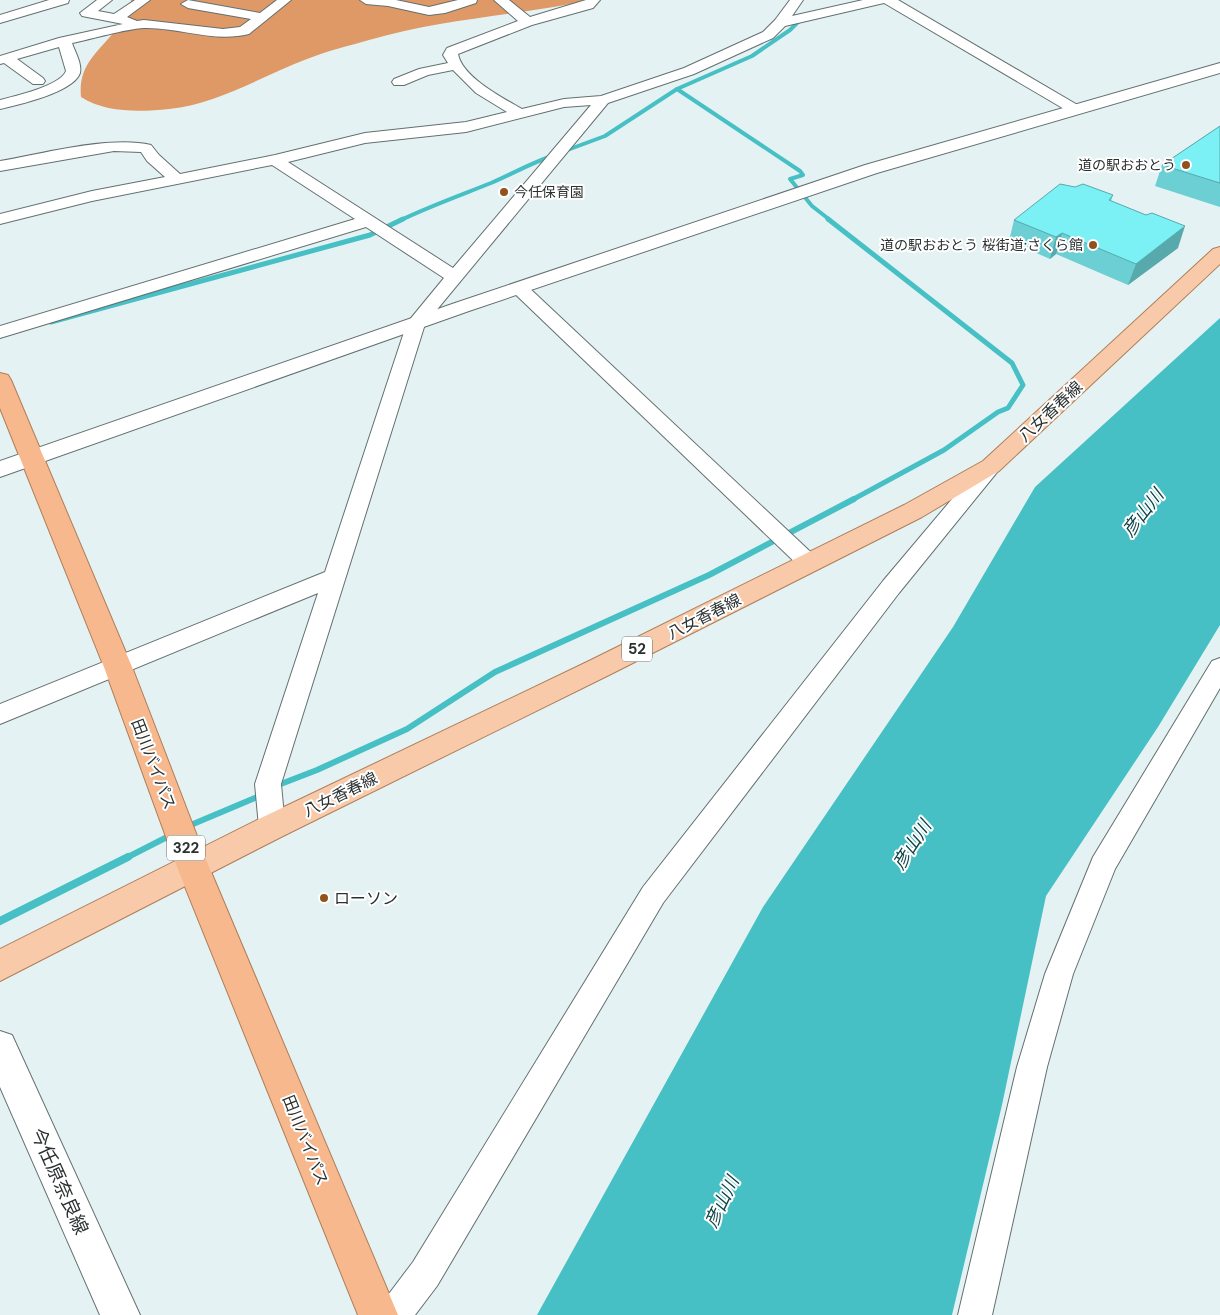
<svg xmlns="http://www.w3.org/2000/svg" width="1220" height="1315" font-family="'DM Sans','Noto Sans JP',sans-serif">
	<rect width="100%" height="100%" fill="#e5f2f3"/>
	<path fill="#de9966" d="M131 0H592C519 15 440 19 369 40 348 46 327 51 307 59 262 76 218 104 169 109 140 112 106 113 81 97 78 66 96 54 114 32 120 24 125 14 131 5Z"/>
	<polygon fill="#46c0c4" points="1220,318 1220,625 1158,727 1046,896 1002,1105 952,1315 537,1315 763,907 953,627 1035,487"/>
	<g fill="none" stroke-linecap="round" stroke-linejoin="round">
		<g stroke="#46c0c4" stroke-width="4">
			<polyline points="677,89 800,171 803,175 790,179 812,206 830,220"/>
			<polyline points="562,152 605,136 677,89 752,56 790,30 802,18"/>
			<path d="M401 220C430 206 461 195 491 183 512 174 531 163 552 156"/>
		</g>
		<g stroke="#46c0c4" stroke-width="5">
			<polyline points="828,219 1012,363 1023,385 1008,408 998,412 944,450 852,500"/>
			<polyline points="51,322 370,235 403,219"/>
		</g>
		<g stroke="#46c0c4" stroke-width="6">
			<polyline points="273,787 317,770 407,729 495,672 709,575 854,499"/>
			<polyline points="186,827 264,794"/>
			<polyline points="126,858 173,834"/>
		</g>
		<polyline stroke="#46c0c4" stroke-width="8" points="0,921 128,857"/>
		<g stroke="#647070" stroke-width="2">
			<g id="minor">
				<polygon points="49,0 69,0 68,3 0,23 0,15"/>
				<path d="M97 0H112L98 11 114 14 135 0H150L127 17 137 21 144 20 223 29 240 27 251 19 188 8 181 4 188 0 260 13 277 0H291L249 34C214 43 179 27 144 28 125 29 92 39 72 43 75 52 82 63 80 73 74 92 18 105 0 109V100C15 96 60 86 66 71L59 47 17 59 43 78 45 81 43 84H33L4 63 0 64V56L59 38 123 24 82 16 80 13Z"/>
				<polygon points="360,0 396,0 429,7 458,0 477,0 476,3 445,13 429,15 388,6 366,4"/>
				<path d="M494 0H509L530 17 586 0H600L593 8 532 25 458 54C462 77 503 98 522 109L564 99 601 96 684 68 763 32 775 20 790 0H803L792 16 863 0H898L1081 107 1083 110 1081 113H1071L884 3 785 26 773 38 694 74 608 103 425 324 281 784 285 827 281 835 272 838 263 835 259 827 255 784 318 593 0 724V704L325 572 407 323 444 278 366 227 0 338V326L355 219 272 165 92 201 0 224V214L92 191 165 177 147 161 141 152 114 151 0 171V161C42 154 111 135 151 145L159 155 180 174 275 155 365 133 466 122 507 112 476 93 453 70 428 75 404 85H394L392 82 394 79 419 69 448 63 443 55 447 48 518 21ZM591 105 453 268 288 162 365 143 466 132 564 107Z"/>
				<polygon points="519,283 525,284 817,558 820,563 817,568 809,571 801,568 513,292 510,288 513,284"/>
				<polygon points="991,459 998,461 1001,466 998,471 899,593 663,903 437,1286 415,1315 377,1315 382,1303 413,1262 643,887 883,581 984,461"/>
				<polygon points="1220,658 1220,688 1115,869 1073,974 1047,1067 992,1315 958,1315 1017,1067 1045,974 1093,857 1212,661"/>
			</g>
		</g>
		<g stroke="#647070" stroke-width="2">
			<polygon id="tertiary" points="1220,63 1220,73 877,173 469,311 0,477 0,461 455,303 865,165"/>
		</g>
		<g stroke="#647070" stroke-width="2">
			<polygon id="secondary" points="0,1031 12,1035 140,1315 100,1315 0,1087"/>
		</g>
		<g stroke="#ae7e59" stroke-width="2">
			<polygon id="primary" points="1220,247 1220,264 999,471 922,517 609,675 283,836 0,981 0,949 261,818 589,661 904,505 983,461 1213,249"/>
		</g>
		<g stroke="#ae7e59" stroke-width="2">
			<polygon id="trunk" points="0,373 8,375 11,380 132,667 209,867 398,1315 358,1315 177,867 104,667 0,408"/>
		</g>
		<use href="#minor" fill="#fff" fill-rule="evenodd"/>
		<use href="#tertiary" fill="#fff" fill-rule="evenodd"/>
		<use href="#secondary" fill="#fff" fill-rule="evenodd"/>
		<use href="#primary" fill="#f8caa9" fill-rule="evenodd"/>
		<use href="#trunk" fill="#f6b88c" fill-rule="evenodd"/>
	</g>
	<g fill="#6bcfd3">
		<polygon points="1220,126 1220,207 1155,186 1162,165"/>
		<polygon points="1113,195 1111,201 1178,248 1128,285 1056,254 1050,259 1009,241 1014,220"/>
	</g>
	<g fill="#57a9ac">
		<polygon points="1185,226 1178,248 1128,285 1136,264"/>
		<polygon points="1062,233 1056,254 1050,259 1056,237"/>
	</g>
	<g fill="#7cf1f5" stroke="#57a9ac">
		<polygon points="1220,126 1220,183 1162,165"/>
		<polygon points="1060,184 1075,187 1083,184 1113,195 1109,200 1146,215 1152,213 1185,226 1136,264 1062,233 1056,237 1014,220"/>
	</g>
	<g fill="#92521c" stroke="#fff" stroke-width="2">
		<circle cx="1186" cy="165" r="5"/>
		<circle cx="504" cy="192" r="5"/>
		<circle cx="1093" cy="245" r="5"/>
		<circle cx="324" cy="898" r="5"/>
	</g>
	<g text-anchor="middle" stroke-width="4" stroke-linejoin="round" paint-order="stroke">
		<g font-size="14" fill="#2b3131" stroke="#fff" text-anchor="end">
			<text x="1176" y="170">道の駅おおとう</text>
			<text x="514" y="197" text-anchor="start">今任保育園</text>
			<text x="1083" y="250">道の駅おおとう 桜街道;さくら館</text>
		</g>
		<g fill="#fff" stroke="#6b6f6f" stroke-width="1">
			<rect x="622" y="636.5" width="30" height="25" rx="4"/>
			<rect x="167" y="835.5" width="38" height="25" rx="4"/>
		</g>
		<g font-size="15" font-weight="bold" fill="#2b3131">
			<text x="637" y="654">52</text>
			<text x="186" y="853">322</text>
		</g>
		<g font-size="16" fill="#2b3131" stroke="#fff">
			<text transform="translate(1050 411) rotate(-43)" y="6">八女香春線</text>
			<text transform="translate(704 616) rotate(-27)" y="6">八女香春線</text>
			<text transform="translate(154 764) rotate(69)" y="6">田川バイパス</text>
			<text transform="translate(340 794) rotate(-26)" y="6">八女香春線</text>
			<text transform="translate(306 1140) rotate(68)" y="6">田川バイパス</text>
		</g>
		<g font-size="16" fill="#2b3131" stroke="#fff" text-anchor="start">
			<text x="334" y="904">ローソン</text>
		</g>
		<g font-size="18" font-style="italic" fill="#0d4446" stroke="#fff">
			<text transform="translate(1143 513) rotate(-52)" y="6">彦山川</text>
			<text transform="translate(912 845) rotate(-57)" y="6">彦山川</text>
			<text transform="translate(722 1202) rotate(-64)" y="6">彦山川</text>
		</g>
		<g font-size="19" fill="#2b3131" stroke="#fff">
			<text transform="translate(60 1181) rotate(66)" y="7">今任原奈良線</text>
		</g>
	</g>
</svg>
